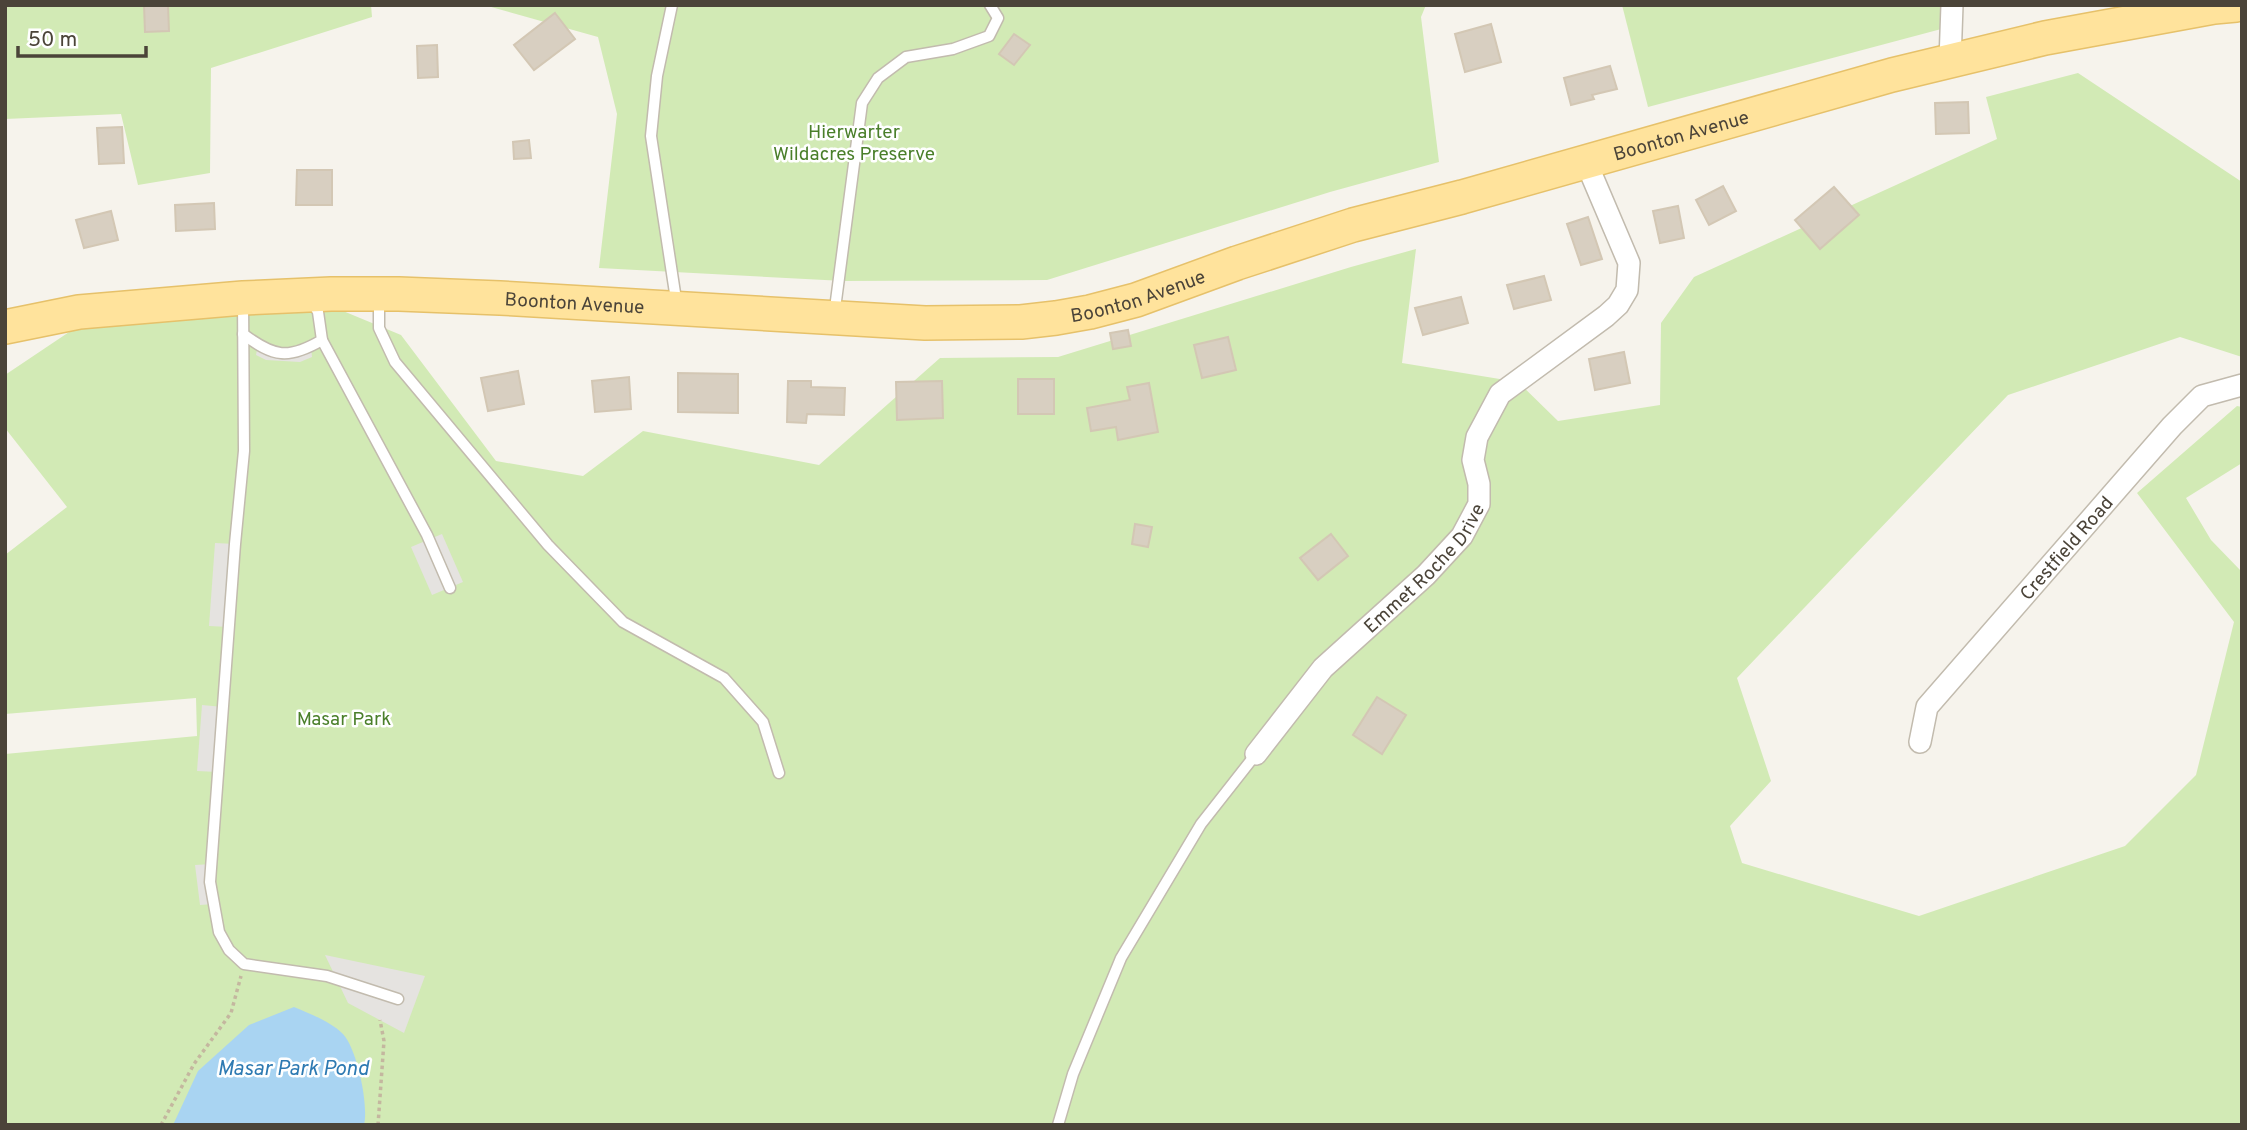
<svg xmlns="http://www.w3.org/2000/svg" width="2247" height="1130" font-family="Overpass,sans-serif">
	<rect width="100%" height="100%" fill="#f6f3ec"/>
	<g fill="#d2eab5">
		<polygon points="5,5 371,5 372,17 211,68 210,173 138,185 121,114 5,119"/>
		<polygon points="484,5 1426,5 1421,17 1439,162 1330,192 1047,280 844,281 599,268 617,114 598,37"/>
		<polygon points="1622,5 1960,5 1960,24 1648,107"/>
		<polygon points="2078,73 2242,182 2242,357 2180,337 2008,395 1737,678 1771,781 1730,826 1742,863 1919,916 2125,846 2196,775 2234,622 2137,493 2237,406 2242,407 2242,463 2186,498 2211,540 2242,572 2242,1125 5,1125 5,754 197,736 196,698 5,714 5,555 67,507 5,428 5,375 84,322 331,306 401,335 496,461 583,476 643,431 819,465 940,358 1058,357 1351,267 1416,249 1402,363 1518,382 1558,421 1660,405 1661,323 1694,277 1997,139 1986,97"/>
	</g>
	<g fill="#e5e3e0">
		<polygon points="258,345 265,351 311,346 312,357 300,362 266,360 256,355"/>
		<polygon points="442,534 463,582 432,595 411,547"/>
		<polygon points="215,543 235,544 229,627 209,626"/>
		<polygon points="202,705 223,707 218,772 197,771"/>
		<polygon points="212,864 214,904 200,905 195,865"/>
		<polygon points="325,955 425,976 404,1033 348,1003"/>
	</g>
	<path fill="#a9d4f2" d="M294 1007C310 1014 330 1021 343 1034 357 1049 369 1105 364 1125H173L198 1071 249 1025Z"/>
	<g fill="#d8cfc1" stroke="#d3c7b4" stroke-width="2">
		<polygon points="144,5 168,5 169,31 145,32"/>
		<polygon points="555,13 575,39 534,70 514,45"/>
		<polygon points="1491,24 1501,62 1465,72 1455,34"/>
		<polygon points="1014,34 1030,45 1014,65 999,54"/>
		<polygon points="437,45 438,77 418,78 417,46"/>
		<polygon points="1610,66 1617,89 1592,95 1594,99 1571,105 1564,78"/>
		<polygon points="1968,102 1969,133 1936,134 1935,103"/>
		<polygon points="122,127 124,163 99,164 97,128"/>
		<polygon points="529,140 531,158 514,159 513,142"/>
		<polygon points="297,170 332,170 332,205 296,205"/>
		<polygon points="1723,186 1736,211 1709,225 1696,200"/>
		<polygon points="1834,187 1859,215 1820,249 1795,220"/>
		<polygon points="214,203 215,229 176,231 175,205"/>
		<polygon points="1678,206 1684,238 1660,243 1653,211"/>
		<polygon points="111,211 118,240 84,248 76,220"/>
		<polygon points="1588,217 1602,259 1581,265 1567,224"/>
		<polygon points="1544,276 1551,300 1514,309 1507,285"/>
		<polygon points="1461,297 1468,323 1423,335 1415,308"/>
		<polygon points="1128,330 1131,346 1113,349 1110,333"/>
		<polygon points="1228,337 1236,370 1202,378 1194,345"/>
		<polygon points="1624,352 1630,383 1595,390 1589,359"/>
		<polygon points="518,371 524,404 488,411 481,378"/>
		<polygon points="678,373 738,374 738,413 678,412"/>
		<polygon points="629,377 631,409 595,412 592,381"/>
		<rect x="1018" y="379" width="36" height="35"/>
		<polygon points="788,381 811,381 811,387 845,388 844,415 807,414 806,423 787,422"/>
		<polygon points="942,381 943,418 897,420 896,382"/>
		<polygon points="1149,383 1158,432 1118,440 1116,427 1091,431 1087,408 1130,400 1127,387"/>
		<polygon points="1135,524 1152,527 1148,547 1132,544"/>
		<polygon points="1331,534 1348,556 1318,580 1300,558"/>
		<polygon points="1377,697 1406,715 1382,754 1353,735"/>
	</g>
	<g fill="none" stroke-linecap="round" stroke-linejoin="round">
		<g stroke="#c2bbae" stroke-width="13">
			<g id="service">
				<polyline points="672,5 657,76 651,136 677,306"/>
				<polyline points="379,298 379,328 395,362 548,545 623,622 724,678 763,722 779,773"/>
				<polyline points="243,300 244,451 235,544 210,882 219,932 229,950 244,964 327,976 398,999"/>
				<polyline points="834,316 862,103 878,78 906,57 953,49 989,36 998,18 990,5"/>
				<path d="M243 334C274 357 288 360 322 340L318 312 311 300"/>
				<polyline points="322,340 427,535 450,588"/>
				<polyline points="1058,1125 1073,1074 1121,958 1201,824 1256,754"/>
			</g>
		</g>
		<g stroke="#c2bbae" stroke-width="24">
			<g id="minor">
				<polyline points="1950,61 1952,5"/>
				<path id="s1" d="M1920 742 1927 707 2172 426 2202 396 2242 385"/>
				<path id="s2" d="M1256 754 1323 668 1426 575 1462 536 1479 504V484L1473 460 1477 437 1500 394 1606 316 1618 305 1627 290 1629 263 1586 162"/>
			</g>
		</g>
		<g stroke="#e6c16a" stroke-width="36">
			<g id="primary">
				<path id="s3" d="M5 327 79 312 243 298 331 294H399L500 298 925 323 1021 322 1056 318 1090 312 1136 300 1237 263 1353 225 1462 197 1892 75 2045 38 2214 7 2236 5"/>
			</g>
		</g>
		<g stroke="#c4b79f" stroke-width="3.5" stroke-dasharray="3.5 3.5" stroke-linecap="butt">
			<polyline points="161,1125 194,1064 231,1013 241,976"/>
			<polyline points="378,1125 384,1041 380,1020"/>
		</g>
		<use href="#service" stroke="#fff" stroke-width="10"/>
		<use href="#minor" stroke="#fff" stroke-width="21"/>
		<use href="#primary" stroke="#ffe39c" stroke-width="33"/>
	</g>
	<g text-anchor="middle" stroke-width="5" stroke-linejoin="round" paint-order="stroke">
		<g font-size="19" fill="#4a7f2a" stroke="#fff">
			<text x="854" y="138">Hierwarter<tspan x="854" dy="22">Wildacres Preserve</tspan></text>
			<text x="344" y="725">Masar Park</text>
		</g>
		<g font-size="19" fill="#4b4439" stroke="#fff">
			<text dy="7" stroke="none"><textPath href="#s3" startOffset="1706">Boonton Avenue</textPath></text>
			<text dy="7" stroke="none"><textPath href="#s3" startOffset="1139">Boonton Avenue</textPath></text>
			<text dy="7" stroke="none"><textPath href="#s3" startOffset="572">Boonton Avenue</textPath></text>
			<text dy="7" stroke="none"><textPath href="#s1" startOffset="247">Crestfield Road</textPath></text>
			<text dy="7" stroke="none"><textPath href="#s2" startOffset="252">Emmet Roche Drive</textPath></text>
		</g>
		<g font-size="21" font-style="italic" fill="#2e7ab2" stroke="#fff">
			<text x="293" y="1075">Masar Park Pond</text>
		</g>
	</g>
	<rect width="2247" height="1130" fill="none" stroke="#4b4439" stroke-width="14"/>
	<path d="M18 46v10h128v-10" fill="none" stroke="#4b4439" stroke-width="3.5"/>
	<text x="28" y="46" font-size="21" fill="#4b4439" stroke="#ffffff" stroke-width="5" paint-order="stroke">50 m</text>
</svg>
